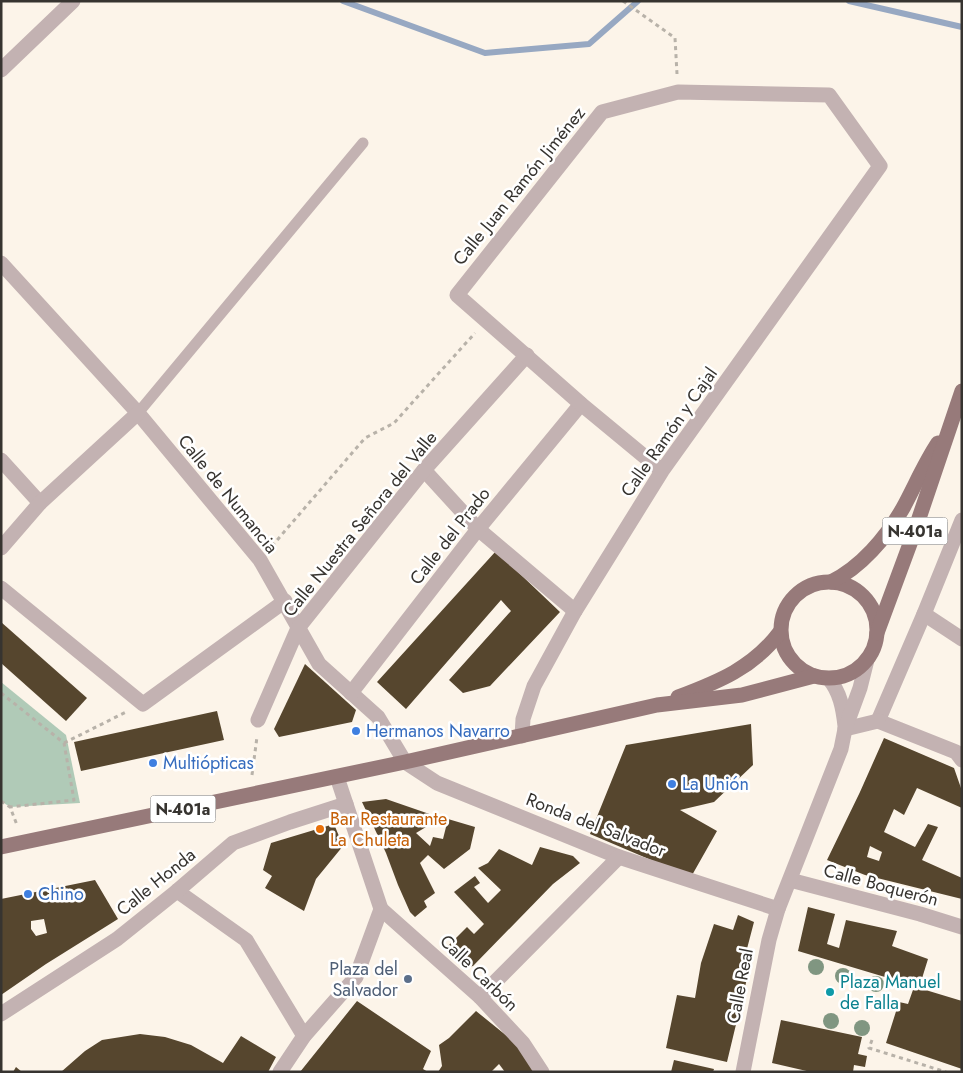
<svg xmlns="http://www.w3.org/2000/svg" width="963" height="1073" font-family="Jost,sans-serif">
	<rect width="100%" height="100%" fill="#fcf4e9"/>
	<polygon fill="#b0cab7" points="1,682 66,735 80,803 10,807 1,801"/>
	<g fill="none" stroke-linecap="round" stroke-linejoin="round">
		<g stroke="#97a8c2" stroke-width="6">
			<polyline points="343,1 485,53 589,44 638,1"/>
			<polyline points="849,1 962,27"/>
		</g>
	</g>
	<g fill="#56462e" fill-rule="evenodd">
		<polygon points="496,551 560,612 490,686 463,693 449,680 511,611 501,600 406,709 377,682"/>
		<polygon points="1,622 87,698 66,721 1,663"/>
		<polygon points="305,664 356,710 352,722 279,737 274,729"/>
		<polygon points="217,711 224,740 81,771 74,742"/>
		<polygon points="751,724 753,765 714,802 680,810 717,831 691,877 590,834 626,745"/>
		<path d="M884 738 954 768 962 791V808L917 788 904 815 894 809 884 832 915 847 928 824 938 827 922 860 962 878V899L865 875 827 860 860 792ZM870 846 882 852 879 861 867 857Z"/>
		<polygon points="386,799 441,818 416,833 430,846 433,837 443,839 448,819 475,827 470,849 444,869 428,855 420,863 435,893 424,901 427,907 415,917 410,912 398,885 386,853 362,802"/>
		<polygon points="334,824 343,846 316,879 304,911 265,888 272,876 263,870 271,843"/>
		<polygon points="540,847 573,856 580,863 553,884 473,966 464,968 447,947 467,927 474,934 484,924 454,892 475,876 480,883 474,887 488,903 501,890 478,868 488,863 499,849 532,865"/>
		<path d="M95 880 118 919 46 964 1 995V899ZM44 919 47 933 36 936 31 929V921Z"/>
		<polygon points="808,907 835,914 827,944 839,948 846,920 897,931 892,946 928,959 919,988 962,1001 962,1069 886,1043 899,1002 908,1004 914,987 905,983 798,951"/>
		<polygon points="738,915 754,922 743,964 750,966 727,1062 666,1048 677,995 695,998 701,963 714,924 733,930"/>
		<polygon points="357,1001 431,1051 423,1069 428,1072 300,1072"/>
		<polygon points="476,1011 518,1045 538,1072 505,1072 499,1064 491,1072 438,1072 442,1066 439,1045 449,1038"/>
		<polygon points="781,1020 862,1037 858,1054 867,1056 865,1067 854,1065 853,1072 811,1072 772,1063"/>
		<polygon points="140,1034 165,1037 191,1045 223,1063 241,1036 276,1057 268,1072 61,1072 85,1051 102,1040"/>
		<polygon points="674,1060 714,1069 713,1072 671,1072"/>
		<polygon points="16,1067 22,1072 13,1072"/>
	</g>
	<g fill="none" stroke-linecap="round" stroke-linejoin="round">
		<g stroke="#b8b2a9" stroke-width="3" stroke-dasharray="4 4" stroke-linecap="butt">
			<polyline points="623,1 675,38 677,74"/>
			<polyline points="272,546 365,438 394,423 475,333"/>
			<polyline points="1,693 64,743 74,800 10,807"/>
			<polyline points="64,743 126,712"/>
			<polyline points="252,775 257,737"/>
			<polyline points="1,801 10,807 17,825"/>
			<polyline points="872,1040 869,1048 946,1072"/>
		</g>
		<polyline stroke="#c3b2b2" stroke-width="11" points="138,413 363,143"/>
		<g stroke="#c3b2b2" stroke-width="15">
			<polyline points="1,70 73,1"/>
			<polyline points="1,263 138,413 260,560 319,664 378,717 405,762 437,783 619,857 778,909"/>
			<polyline points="1,460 40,503"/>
			<polyline points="424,470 478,529 575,611"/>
			<polyline points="1,548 40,503 138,413"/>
			<polyline points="1,588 143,704 285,601"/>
			<polyline points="924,614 962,639"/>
			<polyline points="351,693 478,529 581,404"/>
			<polyline points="258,720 298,628 424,470 527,355"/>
			<polyline points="878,721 924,614 962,520"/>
			<polyline points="878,721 956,752 962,760"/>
			<polyline points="845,729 878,721"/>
			<polyline points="522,736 523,719 534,686 575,611 662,471 880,166 829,95 678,92 602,112 457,295 581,404 662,471"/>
			<polyline points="790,880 920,914 962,927"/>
			<polyline points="177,891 246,940 304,1036"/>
			<polyline points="381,909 480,997 523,1043 542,1072"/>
			<polyline points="480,997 619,857"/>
			<polyline points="1,1014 117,939 177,891 233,843 290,822 346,804"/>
			<polyline points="280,1072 304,1036 356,977 381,909 337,777"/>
		</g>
		<g stroke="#c3b2b2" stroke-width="15">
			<path d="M829 679C840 692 843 708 845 726"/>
			<polyline points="743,1072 769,940 778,909 841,749 845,729 860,688 867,660"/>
		</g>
		<g stroke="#977a7a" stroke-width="15">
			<circle cx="829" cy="630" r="48"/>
			<path d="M831 582C861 567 886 538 903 508 915 486 924 464 938 443"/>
			<polyline points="877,633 914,533 962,391"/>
			<path d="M678 697C718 682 753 668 780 632"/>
			<polyline points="1,847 405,762 657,705 742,695 814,676"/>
		</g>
	</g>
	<g fill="#809681">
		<circle cx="816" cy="967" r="8"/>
		<circle cx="843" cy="976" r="8"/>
		<circle cx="876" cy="984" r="8"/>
		<circle cx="831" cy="1021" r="8"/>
		<circle cx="862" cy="1028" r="8"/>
	</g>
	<g fill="#3f7fe0" stroke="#fff" stroke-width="2">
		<circle cx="356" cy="731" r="5"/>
		<circle cx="153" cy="763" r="5"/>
		<circle cx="672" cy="784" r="5"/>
		<circle cx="28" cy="894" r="5"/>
	</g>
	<circle fill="#e8710a" stroke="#fff" stroke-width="2" cx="320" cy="829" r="5"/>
	<circle fill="#5c6f8a" stroke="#fff" stroke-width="2" cx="408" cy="979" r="5"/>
	<circle fill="#0f9aa8" stroke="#fff" stroke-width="2" cx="830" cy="992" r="5"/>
	<g text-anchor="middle" stroke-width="5" stroke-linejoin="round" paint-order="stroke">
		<g fill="#fff" stroke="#73716e" stroke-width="1">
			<rect x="882.5" y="517.5" width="65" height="27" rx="4"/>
			<rect x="150.5" y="795.5" width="65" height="27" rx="4"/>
		</g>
		<g font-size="16" font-weight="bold" fill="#373430">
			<text x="915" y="537">N-401a</text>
			<text x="183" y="815">N-401a</text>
		</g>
		<g font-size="18" fill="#373430" stroke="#fff">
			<text transform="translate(519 186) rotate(-51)" y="6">Calle Juan Ramón Jiménez</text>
			<text transform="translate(669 432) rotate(-55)" y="6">Calle Ramón y Cajal</text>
			<text transform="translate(228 494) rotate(51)" y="6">Calle de Numancia</text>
			<text transform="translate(360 524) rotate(-51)" y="6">Calle Nuestra Señora del Valle</text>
			<text transform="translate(450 536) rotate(-52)" y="6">Calle del Prado</text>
			<text transform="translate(596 825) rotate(21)" y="6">Ronda del Salvador</text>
			<text transform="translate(156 882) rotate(-39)" y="6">Calle Honda</text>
			<text transform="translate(881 885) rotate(15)" y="6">Calle Boquerón</text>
			<text transform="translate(479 973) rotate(44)" y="6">Calle Carbón</text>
			<text transform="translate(740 986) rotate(-79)" y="6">Calle Real</text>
		</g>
		<g font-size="18" fill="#366cbe" stroke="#fff" text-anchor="start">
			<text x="366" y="737">Hermanos Navarro</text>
			<text x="163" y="769">Multiópticas</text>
			<text x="682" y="790">La Unión</text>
			<text x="38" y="900">Chino</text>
		</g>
		<g font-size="18" fill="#c56008" stroke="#fff" text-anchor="start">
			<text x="330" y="825">Bar Restaurante<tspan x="330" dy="21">La Chuleta</tspan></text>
		</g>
		<g font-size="18" fill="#4e5e75" stroke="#fff" text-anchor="end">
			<text x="398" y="975">Plaza del<tspan x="398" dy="21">Salvador</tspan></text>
		</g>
		<g font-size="18" fill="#0d838f" stroke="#fff" text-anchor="start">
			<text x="840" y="988">Plaza Manuel<tspan x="840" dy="21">de Falla</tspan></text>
		</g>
	</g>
	<rect width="963" height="1073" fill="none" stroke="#373430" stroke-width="5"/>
</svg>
